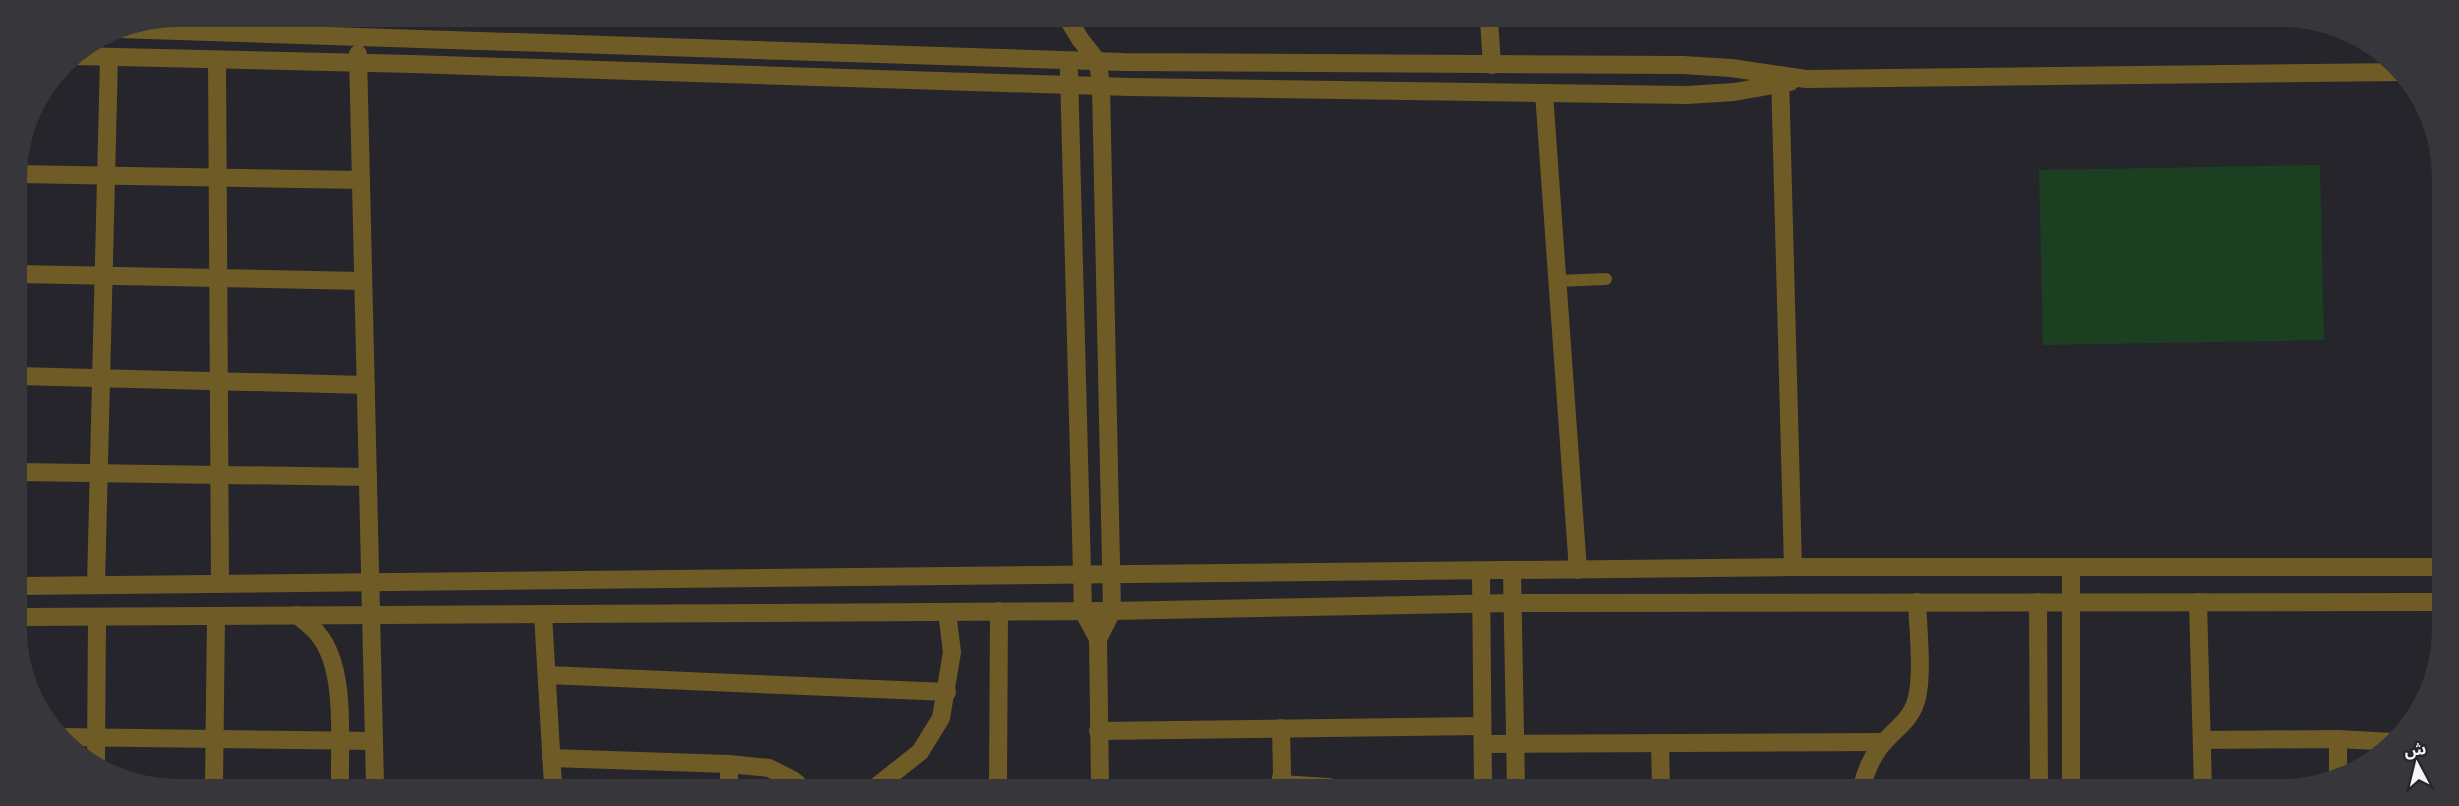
<svg xmlns="http://www.w3.org/2000/svg" width="2459" height="806" font-family="Barlow,'Noto Sans Arabic',sans-serif">
	<rect width="100%" height="100%" fill="#25252b"/>
	<polygon fill="#1b4021" points="2320,165 2324,340 2043,345 2039,170"/>
	<g fill="none" stroke-linecap="round" stroke-linejoin="round">
		<polyline stroke="#6f5b26" stroke-width="12" points="1557,281 1606,279"/>
		<g stroke="#6f5b26" stroke-width="18">
			<polyline points="1068,19 1080,39 1098,62 1101,86 1112,611 1098,639 1100,786"/>
			<polyline points="1489,20 1492,65"/>
			<polyline points="117,29 1123,62 1683,65 1731,68 1806,79 2403,72"/>
			<polyline points="358,54 375,785"/>
			<polyline points="75,56 412,64 1130,87 1687,95 1734,92 1790,82"/>
			<polyline points="217,60 220,584"/>
			<polyline points="1069,72 1083,611 1098,639"/>
			<polyline points="1780,75 1793,567"/>
			<polyline points="1544,93 1578,570"/>
			<polyline points="17,174 361,180"/>
			<polyline points="17,274 363,281"/>
			<polyline points="18,376 366,385"/>
			<polyline points="18,472 368,477"/>
			<polyline points="2071,567 2071,789"/>
			<polyline points="1481,572 1483,787"/>
			<polyline points="1512,572 1516,787"/>
			<polyline points="96,585 109,57"/>
			<polyline points="19,586 1793,567 2437,567"/>
			<polyline points="2038,602 2039,789"/>
			<polyline points="2198,602 2203,789"/>
			<polyline points="543,614 553,785"/>
			<path d="M297 615C304 621 313 627 318 634 347 668 339 741 340 784"/>
			<polyline points="19,617 1112,611 1512,603 2437,602"/>
			<polyline points="547,675 947,692"/>
			<polyline points="1098,731 1482,726"/>
			<polyline points="60,737 374,741"/>
			<polyline points="2338,739 2338,772"/>
			<polyline points="2202,740 2338,739 2393,742"/>
			<polyline points="1660,743 1661,788"/>
			<polyline points="1483,744 1884,742"/>
			<polyline points="551,758 729,764 769,768 793,780 800,786"/>
			<polyline points="96,760 97,617"/>
			<polyline points="729,764 729,785"/>
			<polyline points="214,784 216,616"/>
			<polyline points="1281,784 1329,787"/>
			<polyline points="877,786 920,752 941,718 952,652 947,612"/>
			<polyline points="998,786 999,611"/>
			<polyline points="1279,787 1282,774 1281,728"/>
			<path d="M1862 788C1865 771 1874 752 1887 739 1897 728 1910 719 1915 704 1924 681 1918 628 1917 602"/>
		</g>
	</g>
	<path d="M0 0H2459V806H0ZM177 27H2282A150 150 0 0 1 2432 177V629A150 150 0 0 1 2282 779H177A150 150 0 0 1 27 629V177A150 150 0 0 1 177 27Z" fill="#36363b" fill-rule="evenodd"/>
	<g transform="translate(2417 764) rotate(353)" stroke="#25252b" stroke-width="4.5" paint-order="stroke">
	<path d="M0-4.5L10 22L0 15L-10 22Z" fill="#f4f5f9"/>
	<text y="-9" font-size="16" font-weight="bold" text-anchor="middle" fill="#f4f5f9">ش</text>
	</g>
</svg>
